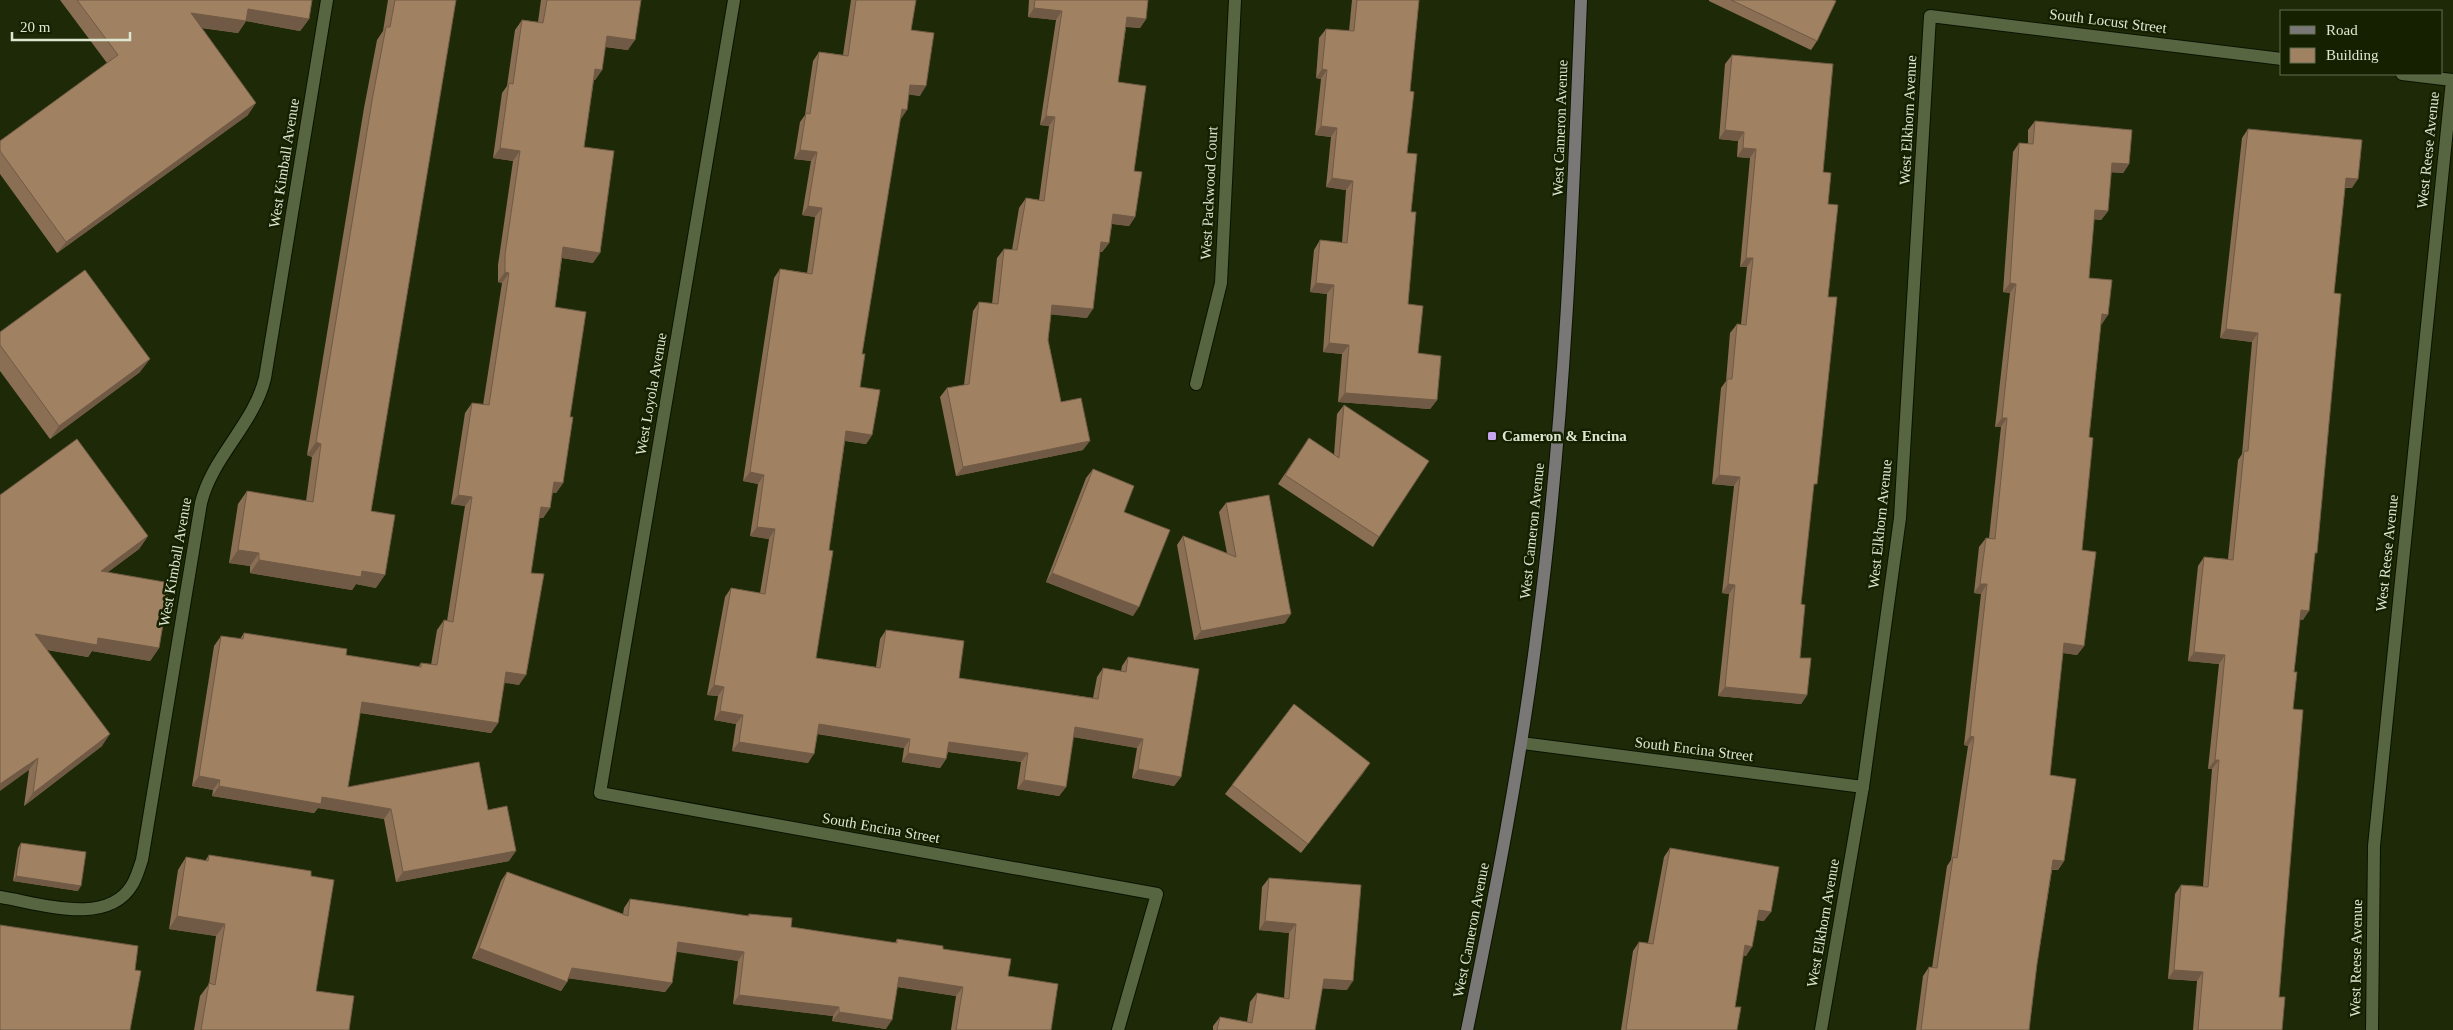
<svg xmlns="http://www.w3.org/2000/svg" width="2453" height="1030" font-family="Georgia,serif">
	<rect width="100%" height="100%" fill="#1e2a07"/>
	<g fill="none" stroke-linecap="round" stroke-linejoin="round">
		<g stroke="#0a1200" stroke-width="14">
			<g id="street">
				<polyline points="734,0 600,793 1157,894 1118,1030"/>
				<polyline points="1196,384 1221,283 1235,0"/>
				<polyline points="1522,743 1863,787"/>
				<path d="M0 897C39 903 107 927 132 885 137 877 139 868 142 860L201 503C212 457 254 424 265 378L327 0"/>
				<polyline points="1821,1030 1863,787 1900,518 1930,16 2282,59"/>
				<polyline points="2372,1030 2374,846 2452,80 2402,74"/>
			</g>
		</g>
		<g stroke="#0a1200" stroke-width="14">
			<path id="secondary" d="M1467 1030C1495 895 1521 761 1538 624 1565 417 1573 208 1581 0"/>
		</g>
		<use href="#street" stroke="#576541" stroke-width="12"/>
		<use href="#secondary" stroke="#797876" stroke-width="12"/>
	</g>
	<g fill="#8a6f54">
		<polygon points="60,0 312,0 309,19 300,31 246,21 238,33 201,28 248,115 57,253 0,174 0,141 107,63"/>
		<polygon points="388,0 456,0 371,511 376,588 356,584 352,590 250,573 250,566 229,563 238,504 247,491 306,501 312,457 307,455 364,108 377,40 383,31"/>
		<polygon points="541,0 641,0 628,50 605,47 602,70 595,80 594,79 584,147 593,263 562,258 555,307 570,417 563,483 556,493 552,492 550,508 543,518 539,518 531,573 519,685 504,682 498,723 491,733 360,713 348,787 488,810 509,861 396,882 384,819 318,808 314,813 212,796 213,790 192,786 214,646 221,636 240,639 244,633 346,655 418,667 421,663 431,665 437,630 444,620 447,621 465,506 451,504 465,413 472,403 483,405 502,283 498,282 498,265 513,161 493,158 502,93 507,86 515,30 522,20 538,22"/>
		<polygon points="851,0 916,0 911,30 920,96 909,94 900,119 862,354 860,387 872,435 866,444 845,441 829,550 816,658 876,667 880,639 886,630 959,678 1093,698 1097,677 1103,668 1121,671 1122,666 1128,657 1181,777 1174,786 1132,778 1137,748 1073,737 1066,787 1059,796 1017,789 1021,762 948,752 946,759 940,768 902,762 904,748 817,734 808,763 732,751 736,724 714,720 718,696 707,695 725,597 731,588 760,593 769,539 750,536 758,484 743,481 774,278 780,269 807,273 815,217 802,215 811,161 794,159 800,122 805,115 813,61 819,52 843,55"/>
		<polygon points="1029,0 1148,0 1146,19 1140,28 1126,27 1118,82 1134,171 1135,217 1129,226 1112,224 1109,243 1102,252 1100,252 1087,318 1051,314 1048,340 1061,402 1083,450 956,476 940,397 947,388 964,385 973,311 979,302 992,304 997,258 1004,249 1012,250 1019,208 1026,198 1039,200 1049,126 1040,125 1056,20 1028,17"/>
		<polygon points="1352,0 1419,0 1410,91 1407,153 1411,212 1408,304 1418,353 1437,400 1430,409 1338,402 1342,354 1323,352 1327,294 1310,292 1314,250 1320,240 1342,243 1346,190 1326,187 1331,137 1315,135 1321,79 1316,78 1319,38 1326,29 1349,31"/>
		<polygon points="1709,0 1833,0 1817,41 1811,50 1709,1"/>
		<polygon points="1732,55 1823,172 1828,204 1828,297 1813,490 1801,604 1800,658 1807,695 1801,704 1718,696 1729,594 1722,593 1734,486 1712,484 1721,388 1726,381 1730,333 1737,324 1741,324 1747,267 1740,267 1750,158 1737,157 1738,141 1719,139 1725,64"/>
		<polygon points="2035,121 2129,164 2123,173 2111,172 2108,211 2101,220 2094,219 2089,278 2102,324 2101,324 2089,437 2082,550 2084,646 2077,655 2063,653 2050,775 2064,861 2058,870 2052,870 2037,964 2029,1030 1916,1030 1923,976 1929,967 1932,968 1947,866 1951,860 1968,746 1964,745 1981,594 1974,593 1979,547 1986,538 1989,538 2001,427 1995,427 2010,293 2003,292 2013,152 2019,143 2028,143 2028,130"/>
		<polygon points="2248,129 2352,188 2345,188 2334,293 2315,557 2303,620 2300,619 2294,672 2293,709 2279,997 2282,1030 2193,1030 2197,981 2168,979 2175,894 2181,885 2203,886 2212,769 2208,769 2219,664 2188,661 2198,566 2204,557 2228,559 2238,460 2242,454 2252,342 2220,338 2242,138"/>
		<polygon points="0,332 140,372 50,439 0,371"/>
		<polygon points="1344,405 1379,537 1373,547 1278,484 1309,438 1334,455 1337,414"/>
		<polygon points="1093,469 1133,616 1046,582 1086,478"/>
		<polygon points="0,495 148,536 139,549 108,572 159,648 150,661 92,651 88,657 47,650 102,746 24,806 29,770"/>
		<polygon points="1226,503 1285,623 1194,640 1177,545 1183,536 1227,553 1219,512"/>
		<polygon points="1364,772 1301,853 1225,794 1232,785"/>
		<polygon points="21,843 78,891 13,881 18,848"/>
		<polygon points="1670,848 1764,921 1757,920 1746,956 1743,955 1735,1007 1737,1030 1621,1030 1633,951 1639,942 1648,943 1664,857"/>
		<polygon points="209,855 311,876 316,991 349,1030 194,1030 200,996 209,984 216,936 169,929 178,870 186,857 205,861"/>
		<polygon points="507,872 623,914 624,908 630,899 747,916 749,914 791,927 895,943 897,939 943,949 1008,976 1051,1030 951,1030 956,996 897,987 886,1029 832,1021 833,1016 733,1004 738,961 676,951 672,983 665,992 568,978 567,982 561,991 472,958 501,881"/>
		<polygon points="1269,878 1347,990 1322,988 1315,1030 1213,1030 1213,1026 1220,1017 1247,1022 1250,1002 1257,993 1284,998 1289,933 1259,930 1262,887"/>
	</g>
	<g fill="#705a45">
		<polygon points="1034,8 1062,11 1056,20 1028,17"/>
		<polygon points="248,9 309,19 300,31 246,21 238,33 182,25 191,13"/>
		<polygon points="1127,17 1146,19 1140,28 1121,26"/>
		<polygon points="607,36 635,40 628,50 600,46"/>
		<polygon points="595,69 602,70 595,80 588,79"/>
		<polygon points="1322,69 1327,70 1321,79 1316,78"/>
		<polygon points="910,85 926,86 920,96 904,94"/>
		<polygon points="256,103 248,115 57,253 66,242"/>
		<polygon points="902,109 907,110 901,119 895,118"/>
		<polygon points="1046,116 1055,117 1049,126 1040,125"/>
		<polygon points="1321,126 1337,128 1331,137 1315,135"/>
		<polygon points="1725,130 1744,132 1738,141 1719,139"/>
		<polygon points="500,148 520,151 513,161 493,158"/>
		<polygon points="1743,148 1756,149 1750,158 1737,157"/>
		<polygon points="800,150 817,152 811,161 794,159"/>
		<polygon points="2112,163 2129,164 2123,173 2105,172"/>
		<polygon points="1332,178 1353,181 1346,190 1326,187"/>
		<polygon points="2346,178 2358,179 2352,188 2339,187"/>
		<polygon points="808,206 822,208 815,217 802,215"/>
		<polygon points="2095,210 2108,211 2101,220 2089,219"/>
		<polygon points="1113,214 1135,217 1129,226 1107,223"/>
		<polygon points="1101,242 1109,243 1102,252 1094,251"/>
		<polygon points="563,247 600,253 593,263 556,257"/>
		<polygon points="1746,258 1753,258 1747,267 1740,267"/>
		<polygon points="505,272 509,273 502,283 498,282"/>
		<polygon points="1316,283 1334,285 1327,294 1310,292"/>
		<polygon points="2010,283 2016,284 2010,293 2003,292"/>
		<polygon points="1052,305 1093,309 1087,318 1046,314"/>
		<polygon points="2102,314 2108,315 2102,324 2096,323"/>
		<polygon points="2226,329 2258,333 2252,342 2220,338"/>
		<polygon points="1329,343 1349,345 1342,354 1323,352"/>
		<polygon points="150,359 140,372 50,439 59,426"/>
		<polygon points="1345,393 1437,400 1430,409 1338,402"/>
		<polygon points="2002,418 2007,418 2001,427 1995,427"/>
		<polygon points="846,431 872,435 866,444 840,440"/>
		<polygon points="1090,441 1083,450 956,476 963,467"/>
		<polygon points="316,442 321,444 312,457 307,455"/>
		<polygon points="750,472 764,475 758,484 743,481"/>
		<polygon points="1719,475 1740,477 1734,486 1712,484"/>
		<polygon points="554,482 563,483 556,493 547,492"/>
		<polygon points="458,495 472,497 465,506 451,504"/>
		<polygon points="541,507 550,508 543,518 534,517"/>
		<polygon points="757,527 775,529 769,539 750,536"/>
		<polygon points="148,536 139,549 93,583 101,571"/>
		<polygon points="238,550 259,553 250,566 229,563"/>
		<polygon points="259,560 362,571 385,575 376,588 356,584 352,590 250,573"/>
		<polygon points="1052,573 1139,607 1133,616 1046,582"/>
		<polygon points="1728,584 1735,585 1729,594 1722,593"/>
		<polygon points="1980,584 1987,584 1981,594 1974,593"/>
		<polygon points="2301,610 2309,611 2303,620 2294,619"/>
		<polygon points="1291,614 1285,623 1194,640 1201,631"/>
		<polygon points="35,634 98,638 159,648 150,661 92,651 88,657 26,646"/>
		<polygon points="2064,643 2084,646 2077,655 2058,652"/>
		<polygon points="2194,652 2225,655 2219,664 2188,661"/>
		<polygon points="506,672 526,675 519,685 499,682"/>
		<polygon points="714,685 724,687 718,696 707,695"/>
		<polygon points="1725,687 1807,695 1801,704 1718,696"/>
		<polygon points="362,702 498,723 491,733 355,712"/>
		<polygon points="720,711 743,715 736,724 714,720"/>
		<polygon points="819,724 910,739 904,748 813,733"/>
		<polygon points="1075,727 1143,739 1137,748 1068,736"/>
		<polygon points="110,734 102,746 24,806 33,793"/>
		<polygon points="1970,736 1974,737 1968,746 1964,745"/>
		<polygon points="739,742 814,754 808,763 732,751"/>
		<polygon points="949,742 1028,753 1021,762 943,751"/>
		<polygon points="908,753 946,759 940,768 902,762"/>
		<polygon points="38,758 29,770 0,791 0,784"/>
		<polygon points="2215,760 2219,760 2212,769 2208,769"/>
		<polygon points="1370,763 1364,772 1301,853 1308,844"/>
		<polygon points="1138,769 1181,777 1174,786 1132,778"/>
		<polygon points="199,776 220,780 213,790 192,786"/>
		<polygon points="1024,780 1066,787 1059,796 1017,789"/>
		<polygon points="219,786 322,797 391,809 384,819 318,808 314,813 212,796"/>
		<polygon points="516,851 509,861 396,882 403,872"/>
		<polygon points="2053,860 2064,861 2058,870 2047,869"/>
		<polygon points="16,876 81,886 78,891 13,881"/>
		<polygon points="1759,910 1771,912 1764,921 1753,919"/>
		<polygon points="177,916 225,924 216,936 169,929"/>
		<polygon points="1265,921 1296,924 1289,933 1259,930"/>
		<polygon points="678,942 744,952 738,961 671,951"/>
		<polygon points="1745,945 1752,947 1746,956 1738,954"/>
		<polygon points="479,948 567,982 561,991 472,958"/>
		<polygon points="572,968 672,983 665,992 566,978"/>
		<polygon points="2174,970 2203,972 2197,981 2168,979"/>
		<polygon points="899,977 963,987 956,996 892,986"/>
		<polygon points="1324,979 1353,981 1347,990 1317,988"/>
		<polygon points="739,995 839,1007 833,1016 733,1004"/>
		<polygon points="839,1012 892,1020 886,1029 832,1021"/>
	</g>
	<g fill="#a08162" stroke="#705a45">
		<polygon points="77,0 312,0 309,19 248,9 246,21 191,13 256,103 66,242 0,151 0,141 118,55"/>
		<polygon points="395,0 456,0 371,511 395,515 385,575 362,571 361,577 259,560 259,553 238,550 247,491 313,502 321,444 316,442 373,95 386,27 390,27"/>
		<polygon points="547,0 641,0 635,40 607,36 602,70 595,69 584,147 614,151 600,253 563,247 555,307 586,312 570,417 573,417 563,483 554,482 550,508 541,507 531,573 544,574 526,675 506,672 498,723 362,702 348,787 479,762 488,810 507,806 516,851 403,872 391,809 322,797 321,804 219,786 220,780 199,776 221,636 243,639 244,633 347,649 346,655 421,667 421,663 437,665 444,620 453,622 472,497 458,495 472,403 489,405 509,273 505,272 505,255 520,151 500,148 509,83 513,84 522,20 543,23"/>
		<polygon points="856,0 916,0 911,30 934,33 926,86 910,85 907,110 902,109 862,354 865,354 860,387 880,390 872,435 846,431 829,550 833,551 816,658 880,668 886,630 964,641 959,678 1098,699 1103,668 1126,672 1128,657 1199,669 1181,777 1138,769 1143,739 1075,727 1066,787 1024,780 1028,753 949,742 946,759 908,753 910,739 819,724 814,754 739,742 743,715 720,711 724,687 714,685 731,588 765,594 775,529 757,527 764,475 750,472 780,269 812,274 822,208 808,206 817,152 800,150 806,113 810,114 819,52 848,56"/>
		<polygon points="1035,0 1148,0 1146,19 1127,17 1118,82 1146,86 1134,171 1142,172 1135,217 1113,214 1109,243 1101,242 1093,309 1052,305 1048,340 1061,402 1081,398 1090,441 963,467 947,388 969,384 979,302 998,304 1004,249 1017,250 1026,198 1044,201 1055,117 1046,116 1062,11 1034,8"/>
		<polygon points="1357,0 1419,0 1410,91 1414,92 1407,153 1417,154 1411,212 1416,212 1408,304 1423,306 1418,353 1441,356 1437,400 1345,393 1349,345 1329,343 1334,285 1316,283 1320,240 1347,243 1353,181 1332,178 1337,128 1321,126 1327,70 1322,69 1326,29 1354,31"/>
		<polygon points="1731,0 1833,0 1836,1 1817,41"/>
		<polygon points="1732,55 1833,64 1823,172 1831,173 1828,204 1838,205 1828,297 1837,297 1817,484 1814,484 1801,604 1805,605 1800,658 1811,658 1807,695 1725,687 1735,585 1728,584 1740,477 1719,475 1727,379 1732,379 1737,324 1746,325 1753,258 1746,258 1756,149 1743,148 1744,132 1725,130"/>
		<polygon points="2035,121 2132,130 2129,164 2112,163 2108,211 2095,210 2089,278 2112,280 2108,315 2102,314 2089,437 2093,438 2082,550 2096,552 2084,646 2064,643 2050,775 2076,779 2064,861 2053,860 2037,964 2029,1030 1921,1030 1929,967 1937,968 1953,857 1957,858 1974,737 1970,736 1987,584 1980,584 1986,538 1995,539 2007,418 2002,418 2016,284 2010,283 2019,143 2033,144"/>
		<polygon points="2248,129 2362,140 2358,179 2346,178 2334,293 2341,294 2317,553 2315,553 2309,611 2301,610 2294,672 2297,672 2293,709 2303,710 2279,997 2285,997 2282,1030 2198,1030 2203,972 2174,970 2181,885 2208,887 2219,760 2215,760 2225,655 2194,652 2204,557 2233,560 2244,451 2248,451 2258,333 2226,329"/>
		<polygon points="85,270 150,359 59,426 0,345 0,332"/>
		<polygon points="1344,405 1429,461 1379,537 1285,475 1309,438 1339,458"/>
		<polygon points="77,439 148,536 101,571 170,583 159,648 98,638 97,645 35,634 110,734 33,793 38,758 0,784 0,495"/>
		<polygon points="1093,469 1134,486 1124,512 1170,530 1139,607 1052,573"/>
		<polygon points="1269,495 1291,614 1201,631 1183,536 1236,557 1226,503"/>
		<polygon points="1294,704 1370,763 1308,844 1232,785"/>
		<polygon points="21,843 86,852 81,886 16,876"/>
		<polygon points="1670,848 1779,867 1771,912 1759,910 1752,947 1745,945 1735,1007 1741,1007 1737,1030 1626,1030 1639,942 1653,944"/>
		<polygon points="209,855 311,871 311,876 334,880 316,991 354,996 349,1030 201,1030 209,983 215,985 225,924 177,916 186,857 208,861"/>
		<polygon points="507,872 628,916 630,899 749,916 749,914 792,918 791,927 897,943 897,939 943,946 943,949 1011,959 1008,976 1058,984 1051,1030 956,1030 963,987 899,977 892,1020 839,1012 839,1007 739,995 744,952 678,942 672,983 572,968 567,982 479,948"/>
		<polygon points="1269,878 1361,885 1353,981 1324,979 1315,1030 1217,1030 1220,1017 1252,1023 1257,993 1289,999 1296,924 1265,921"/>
		<polygon points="0,925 138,946 135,970 141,971 130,1030 0,1030"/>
	</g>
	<rect fill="#c8a6ef" stroke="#152000" stroke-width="2" x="1487" y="431" width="10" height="10" rx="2.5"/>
	<g text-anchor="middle" stroke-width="5" stroke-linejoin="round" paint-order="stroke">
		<g font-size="15" fill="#dde6d1" stroke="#152000">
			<text transform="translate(2108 21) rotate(7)" y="5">South Locust Street</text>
			<text transform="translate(1908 120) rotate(-87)" y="5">West Elkhorn Avenue</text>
			<text transform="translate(1560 128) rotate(-88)" y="5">West Cameron Avenue</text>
			<text transform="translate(2428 150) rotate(-84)" y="5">West Reese Avenue</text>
			<text transform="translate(284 163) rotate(-81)" y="5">West Kimball Avenue</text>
			<text transform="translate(1209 193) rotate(-87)" y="5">West Packwood Court</text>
			<text transform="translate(651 394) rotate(-80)" y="5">West Loyola Avenue</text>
			<text transform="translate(1880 524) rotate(-84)" y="5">West Elkhorn Avenue</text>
			<text transform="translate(1532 531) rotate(-84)" y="5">West Cameron Avenue</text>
			<text transform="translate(2387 553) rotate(-84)" y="5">West Reese Avenue</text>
			<text transform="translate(175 562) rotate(-80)" y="5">West Kimball Avenue</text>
			<text transform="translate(1694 749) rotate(7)" y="5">South Encina Street</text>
			<text transform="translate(881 828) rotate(10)" y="5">South Encina Street</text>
			<text transform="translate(1823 923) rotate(-80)" y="5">West Elkhorn Avenue</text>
			<text transform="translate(1471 930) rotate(-79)" y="5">West Cameron Avenue</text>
			<text transform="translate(2356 958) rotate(-89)" y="5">West Reese Avenue</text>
		</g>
		<g font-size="15" font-weight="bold" fill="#dde6d1" stroke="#152000" text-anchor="start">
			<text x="1502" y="441">Cameron &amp; Encina</text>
		</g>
	</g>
	<rect x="2280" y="10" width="162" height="65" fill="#152000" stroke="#656f54"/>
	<rect x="2290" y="26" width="25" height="8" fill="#797876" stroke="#656f54"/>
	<text x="2326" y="35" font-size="15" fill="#dde6d1">Road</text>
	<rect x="2290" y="48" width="25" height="15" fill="#a08162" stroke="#656f54"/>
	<text x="2326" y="60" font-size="15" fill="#dde6d1">Building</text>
	<path d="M12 32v8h118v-8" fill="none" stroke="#dde6d1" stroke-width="2.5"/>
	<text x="20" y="32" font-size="15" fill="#dde6d1" stroke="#152000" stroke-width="4" paint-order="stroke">20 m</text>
</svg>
